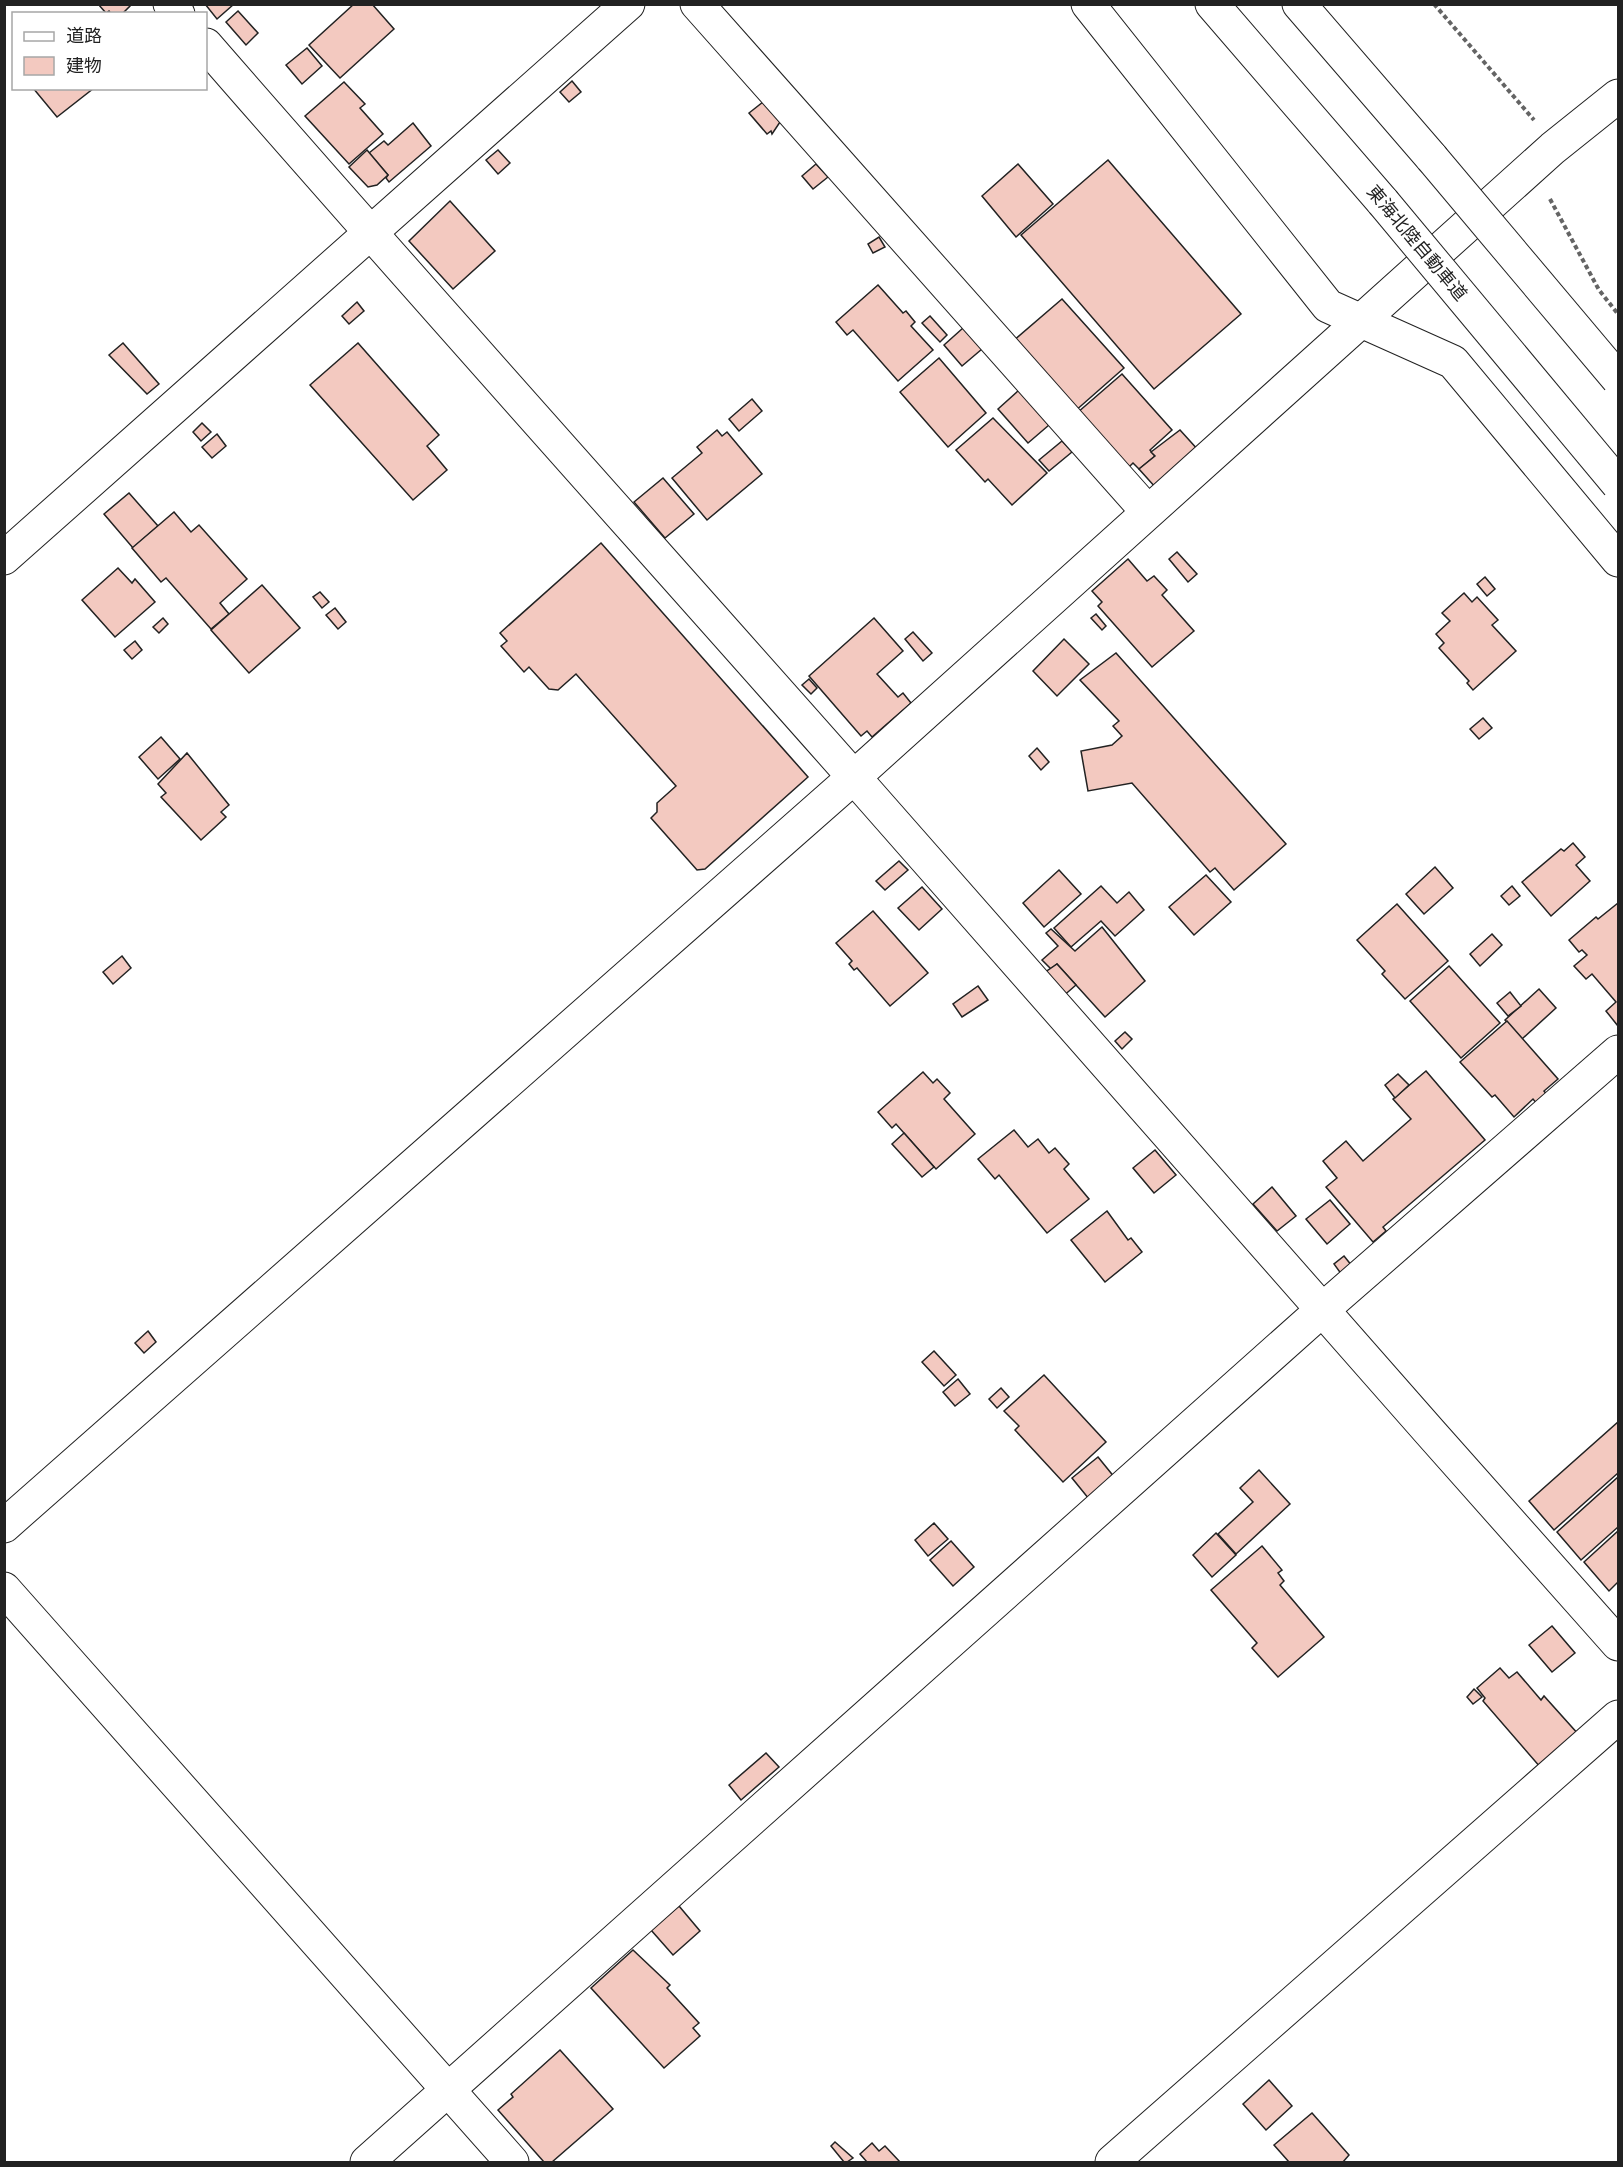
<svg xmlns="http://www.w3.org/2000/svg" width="1623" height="2167" font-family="Quicksand,'Noto Sans JP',sans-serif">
	<rect width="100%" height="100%" fill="#fff"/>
	<g fill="#f3c9c0" stroke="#222" stroke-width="1.5">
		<polygon points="98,4 129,4 130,6 122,14 111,14 109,11 106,13"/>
		<polygon points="205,4 234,4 217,19"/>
		<polygon points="354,4 372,4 394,29 340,78 309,45"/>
		<polygon points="238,11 258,33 246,45 226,22"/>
		<polygon points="307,48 322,66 302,84 286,65"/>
		<polygon points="572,81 581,92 569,102 560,92"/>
		<polygon points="344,82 365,104 360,108 383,134 349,164 305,116"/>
		<polygon points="33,88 94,88 57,117"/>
		<polygon points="763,102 780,122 772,134 771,131 767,134 749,113"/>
		<polygon points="413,123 431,146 389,182 386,178 388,175 369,153 384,141 388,145"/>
		<polygon points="367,150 388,175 377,185 368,187 349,167"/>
		<polygon points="498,150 510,163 498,174 486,160"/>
		<polygon points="1108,160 1241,314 1154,389 1021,235"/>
		<polygon points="816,164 828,177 813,189 802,176"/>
		<polygon points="1018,164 1053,204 1016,237 982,196"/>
		<polygon points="450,201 495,251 453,289 409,241"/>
		<polygon points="879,237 885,247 873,253 868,244"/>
		<polygon points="878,285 903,313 906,311 915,322 911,326 933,350 898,381 853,330 847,335 836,322"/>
		<polygon points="1062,299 1124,368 1074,412 1012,342"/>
		<polygon points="357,302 364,311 349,324 342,316"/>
		<polygon points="930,316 947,335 940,342 922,323"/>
		<polygon points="963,328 982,349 962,366 944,345"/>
		<polygon points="123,343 159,384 147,394 109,355"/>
		<polygon points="358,343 439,435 427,446 447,470 413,500 310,385"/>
		<polygon points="939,358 986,413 948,447 900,392"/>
		<polygon points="1122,374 1172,430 1150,450 1155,456 1139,469 1133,463 1128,468 1077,413"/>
		<polygon points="1019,390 1049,425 1028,443 998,409"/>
		<polygon points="752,399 762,411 739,431 729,419"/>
		<polygon points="993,418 1047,473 1012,505 988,479 985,482 956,450"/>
		<polygon points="202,423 211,432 201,441 193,432"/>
		<polygon points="717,430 722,436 727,432 762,474 707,520 672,478 702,453 697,447"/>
		<polygon points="1180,430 1199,451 1156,488 1139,469 1155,456 1151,452"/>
		<polygon points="217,434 226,446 212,458 202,447"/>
		<polygon points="1062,441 1072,452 1049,471 1039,460"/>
		<polygon points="663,478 694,514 665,538 634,502"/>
		<polygon points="129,493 158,526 133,548 104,514"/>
		<polygon points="174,512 191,532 199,525 247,579 220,603 229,614 211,629 166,578 161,582 132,548"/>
		<polygon points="601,543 808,777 705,869 697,870 651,818 657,812 657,803 676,786 576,674 558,690 549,689 529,667 524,672 501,646 507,641 500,633"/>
		<polygon points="1177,552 1197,574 1188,582 1169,559"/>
		<polygon points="1128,559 1147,581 1154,576 1167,590 1162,595 1194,631 1152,667 1098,606 1102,602 1092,591"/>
		<polygon points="118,568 132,583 135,579 155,602 115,637 82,600"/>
		<polygon points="1485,577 1495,589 1487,596 1477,584"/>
		<polygon points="262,585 300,628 249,673 211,630"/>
		<polygon points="320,592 329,602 322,608 313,597"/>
		<polygon points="1464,593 1472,602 1477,597 1498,620 1492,625 1516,651 1473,690 1467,683 1469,681 1439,648 1444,643 1436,634 1450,621 1442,613"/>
		<polygon points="335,608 346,622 338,629 326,615"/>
		<polygon points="1096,614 1106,626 1102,630 1091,618"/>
		<polygon points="163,618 168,624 159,633 153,627"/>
		<polygon points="874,618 903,651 877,674 898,697 903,693 911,703 872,737 867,731 861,736 809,676"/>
		<polygon points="913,632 932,653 923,661 905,639"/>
		<polygon points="1064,639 1089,664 1057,696 1033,671"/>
		<polygon points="135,641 142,650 132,659 124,650"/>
		<polygon points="1116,653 1286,844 1234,890 1215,868 1210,872 1132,783 1088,791 1081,751 1112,745 1122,736 1113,726 1119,721 1080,680"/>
		<polygon points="809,679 817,688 811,694 802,685"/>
		<polygon points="1483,718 1492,728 1479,739 1470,729"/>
		<polygon points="161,737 180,759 158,779 139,757"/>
		<polygon points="1037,748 1049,762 1041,770 1029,756"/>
		<polygon points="187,753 229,805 221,812 226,817 201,840 161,797 166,793 158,784"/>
		<polygon points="1573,843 1585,857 1576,865 1590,881 1551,916 1522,882 1561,849 1564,851"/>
		<polygon points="899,861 908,870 885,890 876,881"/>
		<polygon points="1435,867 1453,888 1424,914 1406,894"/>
		<polygon points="1059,870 1081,894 1044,927 1023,903"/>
		<polygon points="1206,875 1231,902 1194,935 1169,907"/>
		<polygon points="1101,886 1117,903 1129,892 1144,910 1115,936 1101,921 1071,947 1054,928"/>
		<polygon points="1512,886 1520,896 1509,905 1501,896"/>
		<polygon points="922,887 942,909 919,930 898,908"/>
		<polygon points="1618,903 1618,1026 1606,1011 1616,1002 1592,974 1586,979 1574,966 1587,955 1582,950 1579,952 1569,940 1596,917 1598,919"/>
		<polygon points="1397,904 1448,961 1405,999 1382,974 1385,971 1357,940"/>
		<polygon points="873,911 928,973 890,1006 857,968 854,970 849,964 852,961 836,943"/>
		<polygon points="1102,927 1145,981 1105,1017 1057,964 1051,969 1042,960 1058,946 1046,933 1051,929 1075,951"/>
		<polygon points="1492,934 1502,945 1480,966 1470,954"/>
		<polygon points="122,956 131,968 113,984 103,972"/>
		<polygon points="1057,964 1076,985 1061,998 1041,975"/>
		<polygon points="1449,966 1500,1023 1461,1058 1410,1001"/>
		<polygon points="978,986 988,1000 962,1017 953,1004"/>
		<polygon points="1539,989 1556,1008 1522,1039 1505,1020"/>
		<polygon points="1510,992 1521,1006 1508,1016 1497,1003"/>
		<polygon points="1507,1021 1558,1079 1544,1091 1548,1096 1538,1105 1533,1099 1514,1117 1495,1095 1492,1097 1460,1062"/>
		<polygon points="1125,1032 1132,1039 1122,1049 1115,1041"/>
		<polygon points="1426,1071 1485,1140 1383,1227 1386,1231 1373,1242 1326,1187 1337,1178 1323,1161 1346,1141 1363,1161 1411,1119 1393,1099"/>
		<polygon points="923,1072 933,1083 937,1079 950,1093 944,1099 975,1134 936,1169 896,1124 892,1128 878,1112"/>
		<polygon points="1398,1074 1409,1085 1395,1098 1385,1085"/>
		<polygon points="1014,1130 1028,1147 1038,1139 1049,1153 1055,1148 1069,1164 1064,1169 1089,1199 1047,1233 999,1175 995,1179 978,1159"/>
		<polygon points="904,1133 934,1167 922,1177 892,1144"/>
		<polygon points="1155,1150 1176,1175 1154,1193 1133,1168"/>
		<polygon points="1272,1187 1296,1216 1277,1231 1253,1204"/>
		<polygon points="1330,1200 1350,1224 1327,1244 1306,1219"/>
		<polygon points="1107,1211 1128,1240 1131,1238 1142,1252 1105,1282 1071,1240"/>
		<polygon points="1344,1256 1352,1266 1342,1275 1334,1264"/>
		<polygon points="148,1331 156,1342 144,1353 135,1343"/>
		<polygon points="934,1351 956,1375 944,1386 922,1362"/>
		<polygon points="1044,1375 1106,1442 1063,1482 1015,1430 1019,1426 1004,1411"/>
		<polygon points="958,1379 970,1394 955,1406 943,1392"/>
		<polygon points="1001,1388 1009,1397 997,1408 989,1399"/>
		<polygon points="1618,1422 1618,1473 1554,1530 1529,1501"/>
		<polygon points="1098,1457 1115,1478 1089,1499 1072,1478"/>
		<polygon points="1259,1470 1290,1504 1236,1554 1218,1534 1253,1502 1240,1488"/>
		<polygon points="1618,1477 1618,1527 1581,1560 1557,1532"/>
		<polygon points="934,1523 948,1539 928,1556 915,1540"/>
		<polygon points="1618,1531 1618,1582 1609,1591 1584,1562"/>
		<polygon points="1216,1533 1236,1555 1212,1577 1193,1555"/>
		<polygon points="951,1541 974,1567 953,1586 930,1560"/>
		<polygon points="1262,1546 1282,1570 1278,1573 1284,1581 1280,1585 1324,1637 1278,1677 1252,1648 1257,1643 1211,1590"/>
		<polygon points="1552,1626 1575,1653 1552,1672 1529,1645"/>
		<polygon points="1500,1668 1509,1678 1517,1672 1541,1700 1544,1696 1579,1735 1541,1768 1483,1701 1485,1698 1477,1688"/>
		<polygon points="1474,1689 1482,1697 1473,1704 1467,1697"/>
		<polygon points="766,1753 779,1767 741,1800 729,1785"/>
		<polygon points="679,1906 700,1931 673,1955 651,1930"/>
		<polygon points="633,1950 670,1985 667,1988 699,2023 693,2028 700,2036 664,2068 591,1988"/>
		<polygon points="560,2050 613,2109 552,2162 544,2162 498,2110 513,2097 511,2094"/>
		<polygon points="1269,2080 1292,2106 1266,2130 1243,2104"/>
		<polygon points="1312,2113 1349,2155 1343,2162 1289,2162 1274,2145"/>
		<polygon points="835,2142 853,2158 847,2162 844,2162 831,2146"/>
		<polygon points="872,2143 879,2151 885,2146 900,2162 867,2162 860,2154"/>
	</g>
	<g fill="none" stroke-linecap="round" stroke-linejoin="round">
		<g stroke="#222" stroke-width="35">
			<g id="minor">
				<polyline points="170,4 178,14"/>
				<polyline points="697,4 1147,511"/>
				<polyline points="1088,4 1328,306 1453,362 1618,560"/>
				<path d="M206 45C419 290 637 532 852 775 1108 1065 1361 1356 1618 1644"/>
				<polyline points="4,558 628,4"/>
				<polyline points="4,1526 854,777 1553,148 1618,96"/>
				<polyline points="4,1589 512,2162"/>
				<polyline points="367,2162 1321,1311 1618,1052"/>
				<polyline points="1112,2162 1618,1717"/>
			</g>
		</g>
		<g stroke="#222" stroke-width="35">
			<g id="highway">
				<polyline points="1212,4 1383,202"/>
				<polyline points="1299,4 1432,158"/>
			</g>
		</g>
		<g stroke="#646464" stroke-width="4" stroke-dasharray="4.5 3" stroke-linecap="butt">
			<polyline points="1434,4 1534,120"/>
			<polyline points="1550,199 1599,290 1618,314"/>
		</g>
		<use href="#minor" stroke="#fff" stroke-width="33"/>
		<use href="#highway" stroke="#fff" stroke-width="33"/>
		<g stroke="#222" stroke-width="35" stroke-linecap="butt">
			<g id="highway-bridge">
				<polyline points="1432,158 1618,379"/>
				<polyline points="1383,202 1618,484"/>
			</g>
		</g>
		<use href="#highway-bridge" stroke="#fff" stroke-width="33"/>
	</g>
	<g text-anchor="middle" stroke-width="4.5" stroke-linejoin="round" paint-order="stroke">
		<g font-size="18" fill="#222" stroke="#fff">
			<text transform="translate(1417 243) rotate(50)" y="6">東海北陸自動車道</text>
		</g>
	</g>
	<rect width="1623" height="2167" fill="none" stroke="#222222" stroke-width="12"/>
	<rect x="12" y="12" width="195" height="78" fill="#ffffff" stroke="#a7a7a7" stroke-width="1.5"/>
	<rect x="24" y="32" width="30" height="9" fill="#ffffff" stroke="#a7a7a7" stroke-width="1.5"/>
	<text x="66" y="42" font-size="18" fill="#222222">道路</text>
	<rect x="24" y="57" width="30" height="18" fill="#f3c9c0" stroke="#a7a7a7" stroke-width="1.5"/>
	<text x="66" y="72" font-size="18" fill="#222222">建物</text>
</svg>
